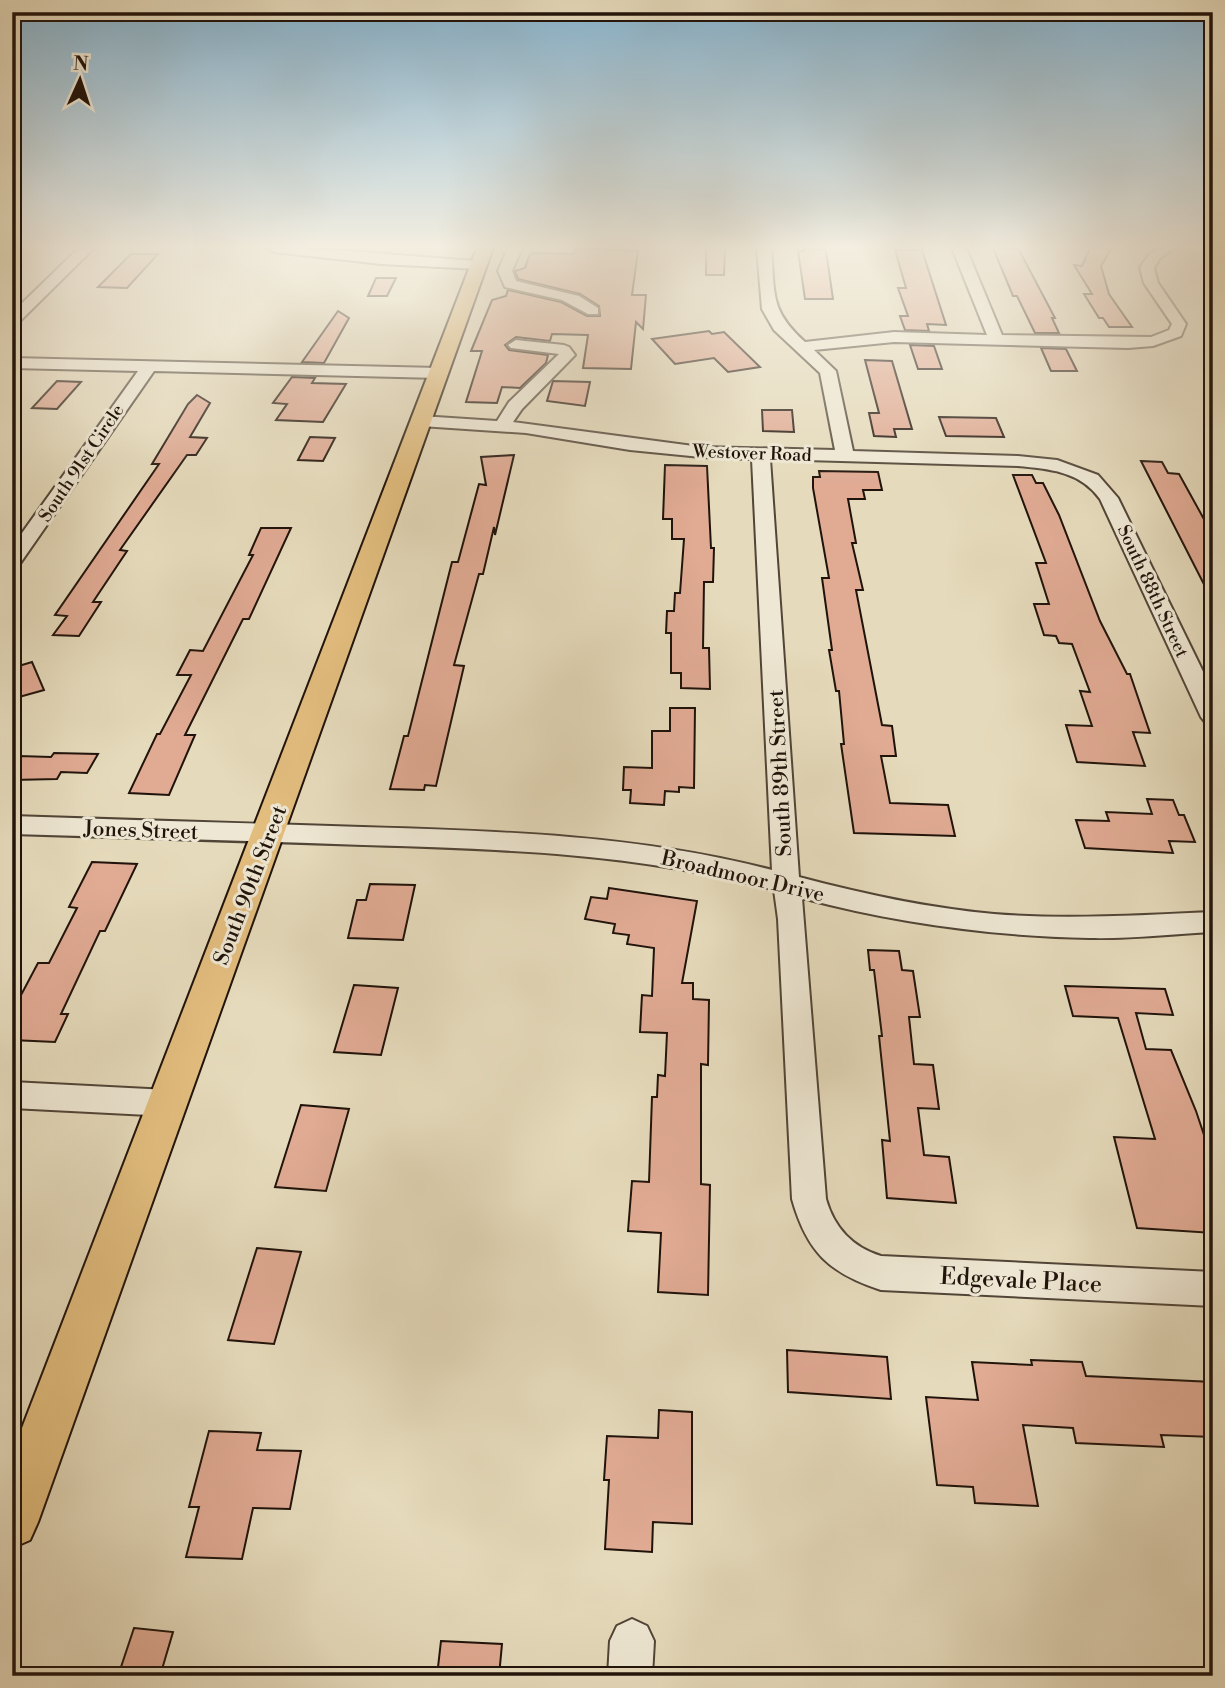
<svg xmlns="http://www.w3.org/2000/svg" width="1225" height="1688" font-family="'Libre Bodoni',serif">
	<rect width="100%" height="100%" fill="#e5dabb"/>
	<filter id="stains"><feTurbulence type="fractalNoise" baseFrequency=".00286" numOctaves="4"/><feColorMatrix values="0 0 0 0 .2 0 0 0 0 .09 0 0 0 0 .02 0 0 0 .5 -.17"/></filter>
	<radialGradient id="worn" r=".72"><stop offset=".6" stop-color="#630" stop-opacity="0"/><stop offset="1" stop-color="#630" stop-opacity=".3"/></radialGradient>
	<g fill="#e0aa93" stroke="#20130b" stroke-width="2">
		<polygon points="575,248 638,251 632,295 646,295 643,329 636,322 631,369 583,368 588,335 552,334 550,341 516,337 505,345 509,350 548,355 546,363 520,388 502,387 497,403 466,402 482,351 471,351 492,300 506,296 508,290 561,302 587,316 600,316 599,306 580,294 518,279 515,271 525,268 529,256 533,253 574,254"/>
		<polygon points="706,248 725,248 724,275 706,275"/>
		<polygon points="803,248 826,250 833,299 805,299 798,251 804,251"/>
		<polygon points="993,248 1018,248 1055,318 1052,318 1059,333 1035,333 1017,296 1013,296"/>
		<polygon points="1090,248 1112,248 1101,266 1109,294 1132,327 1109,327 1103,318 1099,318 1084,294 1092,294 1074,265 1082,266"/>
		<polygon points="895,250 922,250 946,325 927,324 929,331 905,330 900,316 908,316 898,288 906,288"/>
		<polygon points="131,254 158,254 127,288 98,287"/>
		<polygon points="376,278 396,278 387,296 368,296"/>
		<polygon points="338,311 349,318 324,363 302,362"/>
		<polygon points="709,331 712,334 724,332 760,367 728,372 714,358 675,364 652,339"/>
		<polygon points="910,345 934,346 942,369 918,369"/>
		<polygon points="1041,348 1066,349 1077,371 1051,371"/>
		<polygon points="865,360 892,361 912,429 894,429 896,437 874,436 869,413 879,413"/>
		<polygon points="292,377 315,378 312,383 346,384 323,422 276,420 287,404 273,403"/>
		<polygon points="57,381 81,382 57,409 32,408"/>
		<polygon points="553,381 590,382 585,406 547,401"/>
		<polygon points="197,395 210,403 190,437 207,438 196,455 187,455 120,550 127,551 93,602 101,602 79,636 53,635 67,616 55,615 159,464 152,464 188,404"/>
		<polygon points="762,410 792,410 794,432 763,431"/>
		<polygon points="939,417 996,418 1004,437 946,436"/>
		<polygon points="310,437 335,438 323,461 298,460"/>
		<polygon points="514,455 495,535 494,527 483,574 479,574 454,665 464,666 436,786 425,785 424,790 390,789 404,736 408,736 452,562 458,562 479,484 486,485 481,457"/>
		<polygon points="1141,461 1162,462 1168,473 1179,474 1205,521 1213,522 1213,602"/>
		<polygon points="665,465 707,466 711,548 714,548 713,582 704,582 703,648 709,648 710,689 681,688 681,673 671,673 671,633 666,633 667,611 674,611 675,593 680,593 684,539 672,539 672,519 663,519"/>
		<polygon points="819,471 878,472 882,490 863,490 865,499 848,499 856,543 852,543 863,590 856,590 882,725 892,726 896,756 881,756 890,803 948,805 955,836 854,833 841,744 844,744 839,691 836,691 829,650 832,650 822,578 829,578 813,488 813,477 820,477"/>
		<polygon points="1013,475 1032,475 1036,483 1043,483 1059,515 1100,621 1127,674 1130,674 1150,733 1133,732 1145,766 1077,762 1066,725 1092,726 1080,691 1090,692 1072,644 1059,643 1056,636 1044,635 1034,604 1049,604 1036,563 1046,563"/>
		<polygon points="261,528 291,528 249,619 243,619 185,735 195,735 169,795 129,793 157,734 160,734 191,675 177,675 190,650 203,651 253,555 249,555"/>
		<polygon points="32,662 44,690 12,699 12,668"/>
		<polygon points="670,708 695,708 694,788 679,787 679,792 665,791 664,805 630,803 631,790 623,790 624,767 652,768 652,731 670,731"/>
		<polygon points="54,753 98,754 87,773 61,772 57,779 12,780 12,766 19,756 51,757"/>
		<polygon points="1147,799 1173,800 1179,815 1184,815 1195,842 1169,841 1173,853 1085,848 1076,820 1109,821 1106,812 1152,814"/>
		<polygon points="92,862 137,864 105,931 100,931 61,1014 68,1014 55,1042 12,1040 12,1012 38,963 49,963 77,908 69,907"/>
		<polygon points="370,884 415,885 403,940 348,938 357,900 366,900"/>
		<polygon points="609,888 697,901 682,983 693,983 693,999 709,1000 708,1065 701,1064 701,1184 710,1185 708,1295 658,1292 661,1233 628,1231 632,1181 649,1182 652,1097 657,1097 658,1075 665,1076 667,1033 640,1032 642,995 652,996 654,948 627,944 629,935 613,933 615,924 585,919 591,897 607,899"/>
		<polygon points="868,950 899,951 902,970 913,971 920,1017 909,1017 914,1064 933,1065 939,1109 918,1108 924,1155 949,1157 956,1203 887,1198 882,1140 890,1141 879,1036 882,1036 874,970 870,970"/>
		<polygon points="354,985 398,988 381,1055 334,1052"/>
		<polygon points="1065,986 1165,989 1173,1015 1136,1013 1146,1049 1171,1050 1196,1111 1213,1162 1213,1233 1137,1228 1114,1137 1155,1139 1118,1018 1073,1016"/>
		<polygon points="301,1105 349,1109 326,1191 275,1187"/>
		<polygon points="257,1248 301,1252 274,1344 228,1340"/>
		<polygon points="787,1350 887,1357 891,1399 788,1392"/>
		<polygon points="1031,1360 1082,1362 1086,1376 1213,1382 1213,1437 1161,1435 1164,1447 1076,1443 1073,1428 1023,1425 1038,1506 975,1503 973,1487 937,1485 926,1397 978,1400 972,1362 1032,1365"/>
		<polygon points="659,1410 692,1412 692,1524 653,1522 652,1552 605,1549 609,1480 604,1480 607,1436 658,1438"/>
		<polygon points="209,1431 261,1433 257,1450 301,1451 290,1509 253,1508 242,1559 186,1557 199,1507 189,1507"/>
		<polygon points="134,1628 173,1632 160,1676 118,1676"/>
		<polygon points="441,1641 502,1644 499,1676 437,1676"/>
	</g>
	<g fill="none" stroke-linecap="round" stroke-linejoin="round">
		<g stroke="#514537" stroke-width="4">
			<g id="minor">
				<polygon points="79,248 94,248 17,324 12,325 12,313"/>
				<path d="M267 248C338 248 409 257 479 261L486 265 479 269 381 264 274 252Z"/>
				<polygon points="508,248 522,248 512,271 516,281 579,296 598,308 598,314 588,314 562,300 505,287 498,271"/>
				<path d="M757 248H771C775 293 769 310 805 342L894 332 987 335 952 248H966L1002 335 1151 337 1169 330 1172 324 1144 283 1140 268C1150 252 1154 248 1174 248L1160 258 1154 268 1158 283 1186 324 1181 336 1153 346 1128 348 894 342 814 350 836 371 853 451 1018 456 1057 460 1098 475 1118 498 1213 692V724L1205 722 1201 717 1100 499C1080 471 1049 469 1018 466L770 459 799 877C863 894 928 908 994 914 1067 920 1140 915 1213 912V932C1172 934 1130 939 1089 938 992 936 896 923 802 898L826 1199C834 1227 852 1247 881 1256L1213 1272V1306L881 1290C829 1273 807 1252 792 1199L778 919 774 890C641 853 500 849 363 845 246 841 129 837 12 834V816C129 820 245 823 362 827 499 831 639 835 772 870L752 459 701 457 630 450 526 433 421 426 412 421 421 416 497 421 509 402 559 354 511 348 508 345 516 340 564 345 569 347 575 355 522 409 513 422 701 447 835 450 820 373 774 330 762 309Z"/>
				<polygon points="12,358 439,368 447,373 439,378 154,371 19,565 12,567 12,547 138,371 12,368"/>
				<polygon points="12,1082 168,1090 179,1093 184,1103 179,1113 168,1116 12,1108"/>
				<polygon points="632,1619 647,1626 654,1641 652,1676 608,1676 610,1641 617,1626"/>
			</g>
		</g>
		<g stroke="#20130b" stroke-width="4">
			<polygon id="major" points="477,248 493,248 38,1522 30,1540 12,1548 12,1454"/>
		</g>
		<use href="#minor" fill="#eee7d3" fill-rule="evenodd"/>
		<use href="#major" fill="#e2bd7e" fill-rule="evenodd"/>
	</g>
	<linearGradient id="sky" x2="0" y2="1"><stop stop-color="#87b6d3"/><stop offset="0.51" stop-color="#f3eee0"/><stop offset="1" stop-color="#f3eee0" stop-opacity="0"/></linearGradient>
	<rect width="1225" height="484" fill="url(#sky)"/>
	<g text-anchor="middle" stroke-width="6" stroke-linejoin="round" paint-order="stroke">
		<g font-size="18" fill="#20130b" stroke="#eee7d3">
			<text transform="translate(752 453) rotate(2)" y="6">Westover Road</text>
			<text transform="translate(81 463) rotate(-56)" y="6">South 91st Circle</text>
			<text transform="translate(1153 591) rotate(65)" y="6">South 88th Street</text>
		</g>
		<g font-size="21" fill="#20130b" stroke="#eee7d3">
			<text transform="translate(780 773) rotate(-93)" y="7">South 89th Street</text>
			<text transform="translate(141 830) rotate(2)" y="7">Jones Street</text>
			<text transform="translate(743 876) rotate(13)" y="7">Broadmoor Drive</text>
			<text transform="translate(250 885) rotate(-69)" y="7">South 90th Street</text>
		</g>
		<g font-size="24" fill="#20130b" stroke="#eee7d3">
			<text transform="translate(1021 1280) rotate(3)" y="8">Edgevale Place</text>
		</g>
	</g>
	<rect width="1225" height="1688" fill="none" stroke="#e5dabb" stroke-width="42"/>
	<rect x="14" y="14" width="1197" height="1660" fill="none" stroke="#20130b" stroke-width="3.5"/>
	<rect x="21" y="21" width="1183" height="1646" fill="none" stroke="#20130b" stroke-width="2"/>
	<g transform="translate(80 80) rotate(3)" stroke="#eee7d3" stroke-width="5" paint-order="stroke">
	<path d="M0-5L12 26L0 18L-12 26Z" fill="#20130b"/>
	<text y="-10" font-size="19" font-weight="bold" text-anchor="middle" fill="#20130b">N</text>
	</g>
	<rect width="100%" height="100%" filter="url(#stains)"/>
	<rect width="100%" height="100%" fill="url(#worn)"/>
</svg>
